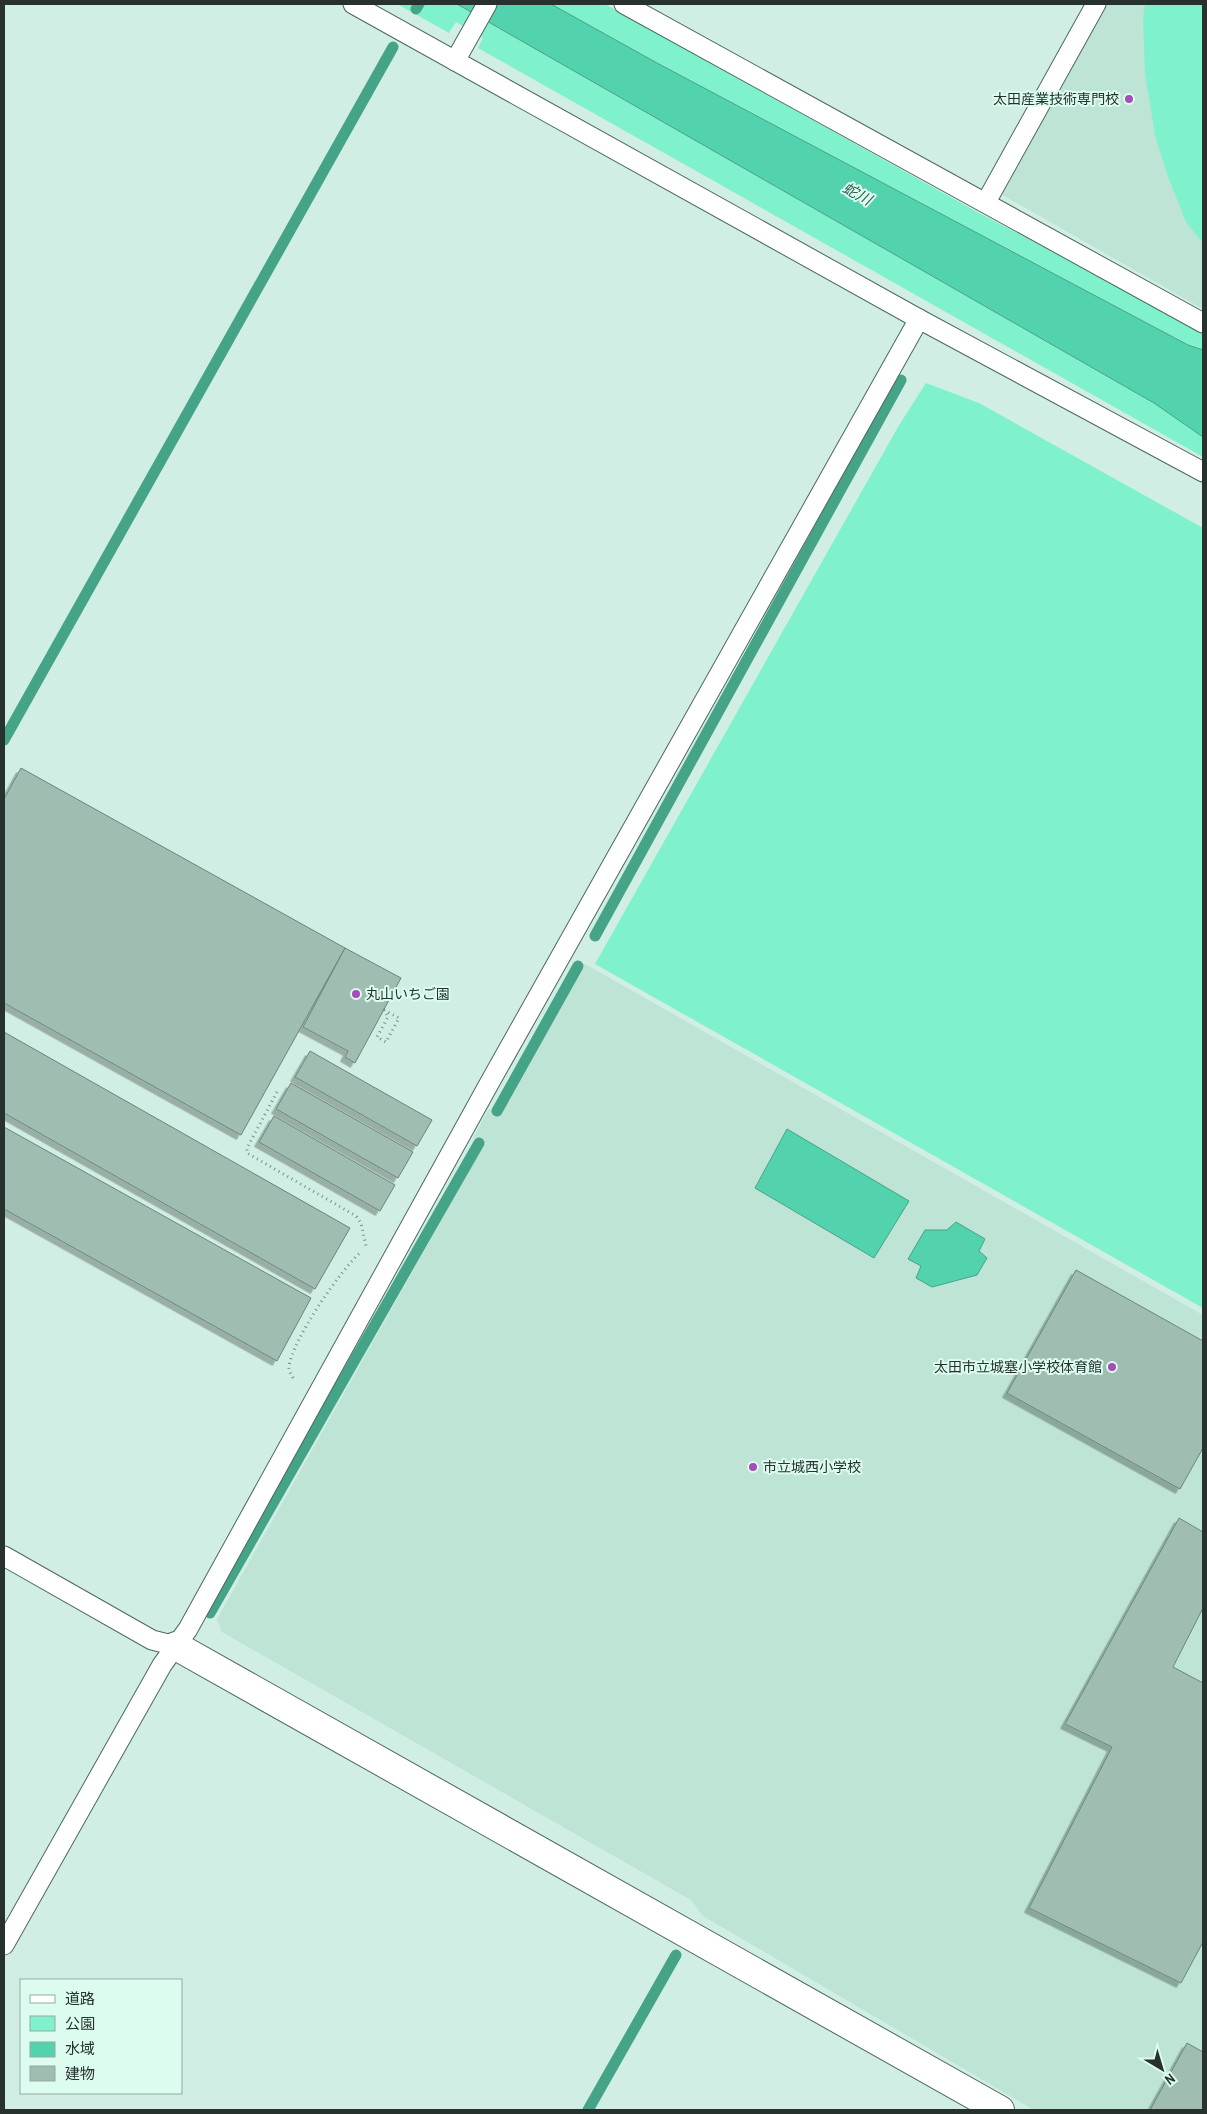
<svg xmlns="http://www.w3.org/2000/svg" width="1207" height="2114" font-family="'Archivo Narrow','Noto Sans JP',sans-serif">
	<defs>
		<filter id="shadow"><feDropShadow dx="-4.5" dy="4.5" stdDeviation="0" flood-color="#0004"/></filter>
	</defs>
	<rect width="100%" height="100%" fill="#d0eee3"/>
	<g fill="#bde4d5">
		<polygon points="1106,4 1203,4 1203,309 1001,194"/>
		<polygon points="585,964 1203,1315 1203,2110 1034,2110 703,1916 691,1900 222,1632 217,1619 485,1143 473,1138 489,1109 500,1114"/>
	</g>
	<g fill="#80f1cd">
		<polygon points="397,4 457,4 1154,403 1203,437 1203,457 478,48 483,38 456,22 449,33"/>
		<polygon points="551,4 605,4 979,213 1203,331 1203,350 1188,345 657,63"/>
		<polygon points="1145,4 1203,4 1203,243 1186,222 1166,171 1155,135 1145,73 1143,18"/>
		<polygon points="926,383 979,403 1203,528 1203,1308 595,964 898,427"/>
	</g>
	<g fill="#52d3ad" stroke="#45a387">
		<polygon points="457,4 551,4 657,63 1188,345 1203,350 1203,437 1154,403"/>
		<polygon points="787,1129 909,1201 874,1258 755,1188"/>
		<polygon points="956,1222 985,1239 979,1251 987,1258 977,1275 932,1287 916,1278 921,1266 908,1259 925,1230 947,1230"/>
	</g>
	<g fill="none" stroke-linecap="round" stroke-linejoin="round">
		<g stroke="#45a387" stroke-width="11">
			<polyline points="416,9 419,4"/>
			<polyline points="4,740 393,47"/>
			<polyline points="595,936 901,380"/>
			<polyline points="497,1111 578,966"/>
			<polyline points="210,1613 479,1143"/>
			<polyline points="588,2110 676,1955"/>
		</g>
	</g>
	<g fill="#a0bdb2" stroke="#6a857b" filter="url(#shadow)">
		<polygon points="21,768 345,948 241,1135 4,1003 4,799"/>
		<polygon points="345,948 401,978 355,1063 345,1057 348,1051 303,1027"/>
		<polygon points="4,1032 350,1228 315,1289 4,1113"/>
		<polygon points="310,1051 432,1120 417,1146 295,1077"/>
		<polygon points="291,1083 413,1152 398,1178 276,1109"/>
		<polygon points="274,1116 395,1185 380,1211 259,1142"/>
		<polygon points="4,1127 311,1298 277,1361 4,1209"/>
		<polygon points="1076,1270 1203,1341 1203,1448 1180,1489 1007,1393"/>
		<polygon points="1179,1518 1203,1532 1203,1608 1173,1667 1203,1683 1203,1942 1181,1983 1029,1908 1112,1747 1065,1724"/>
		<polygon points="1187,2043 1203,2052 1203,2110 1150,2110"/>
	</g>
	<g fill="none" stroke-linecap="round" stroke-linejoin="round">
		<g stroke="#4e685f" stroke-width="21">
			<g id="lane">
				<polyline points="353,4 919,319 1203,472"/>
				<polyline points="624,4 1203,323"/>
				<polyline points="455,61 487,4"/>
				<polyline points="986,202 1096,4"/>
				<polyline points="4,1556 152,1640 176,1646"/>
				<polyline points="4,1945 162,1665 188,1629 490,1082 919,319"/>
			</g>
		</g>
		<g stroke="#4e685f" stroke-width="30">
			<polyline id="street" points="176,1646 1000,2110"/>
		</g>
		<g stroke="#7a8e87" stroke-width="3" stroke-dasharray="1 4" stroke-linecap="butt">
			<polygon points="384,1010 399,1018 386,1042 377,1037 388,1017"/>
			<polyline points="277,1092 247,1148 247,1153 356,1216 361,1223 366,1246"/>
			<path d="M293 1378C291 1374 289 1371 289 1367 291 1342 341 1269 361 1252"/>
		</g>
		<use href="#lane" stroke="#fff" stroke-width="19"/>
		<use href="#street" stroke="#fff" stroke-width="28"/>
	</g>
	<g fill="#a74db9" stroke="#ddfcf0" stroke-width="2">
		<circle cx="1129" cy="99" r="5"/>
		<circle cx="356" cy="994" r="5"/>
		<circle cx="1112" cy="1367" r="5"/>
		<circle cx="753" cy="1467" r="5"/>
	</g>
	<g text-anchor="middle" stroke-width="4" stroke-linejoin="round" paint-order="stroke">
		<g font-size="14" fill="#27322e" stroke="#ddfcf0" text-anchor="end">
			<text x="1119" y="104">太田産業技術専門校</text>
			<text x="366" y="999" text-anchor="start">丸山いちご園</text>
			<text x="1102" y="1372">太田市立城塞小学校体育館</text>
			<text x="763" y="1472" text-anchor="start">市立城西小学校</text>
		</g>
		<g font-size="15" font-style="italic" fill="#2b5f4f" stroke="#ddfcf0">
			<text transform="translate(857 194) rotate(28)" y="5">蛇川</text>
		</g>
	</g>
	<rect width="1207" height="2114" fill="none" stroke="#27322e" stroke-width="10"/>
	<rect x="20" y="1979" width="162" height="115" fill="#ddfcf0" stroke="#94aba2"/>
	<rect x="30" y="1995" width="25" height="8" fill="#ffffff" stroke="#94aba2"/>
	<text x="65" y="2004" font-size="15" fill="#27322e">道路</text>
	<rect x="30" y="2016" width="25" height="15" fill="#80f1cd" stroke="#94aba2"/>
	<text x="65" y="2029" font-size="15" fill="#27322e">公園</text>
	<rect x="30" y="2042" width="25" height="15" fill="#52d3ad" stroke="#94aba2"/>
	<text x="65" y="2054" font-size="15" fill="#27322e">水域</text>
	<rect x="30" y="2066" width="25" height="15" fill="#a0bdb2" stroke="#94aba2"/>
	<text x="65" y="2079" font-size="15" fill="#27322e">建物</text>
	<g transform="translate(1162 2069) rotate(142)" stroke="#ddfcf0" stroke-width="4" paint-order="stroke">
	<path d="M0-4L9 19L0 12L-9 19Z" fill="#27322e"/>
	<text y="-8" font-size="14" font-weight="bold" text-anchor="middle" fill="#27322e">N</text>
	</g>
</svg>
